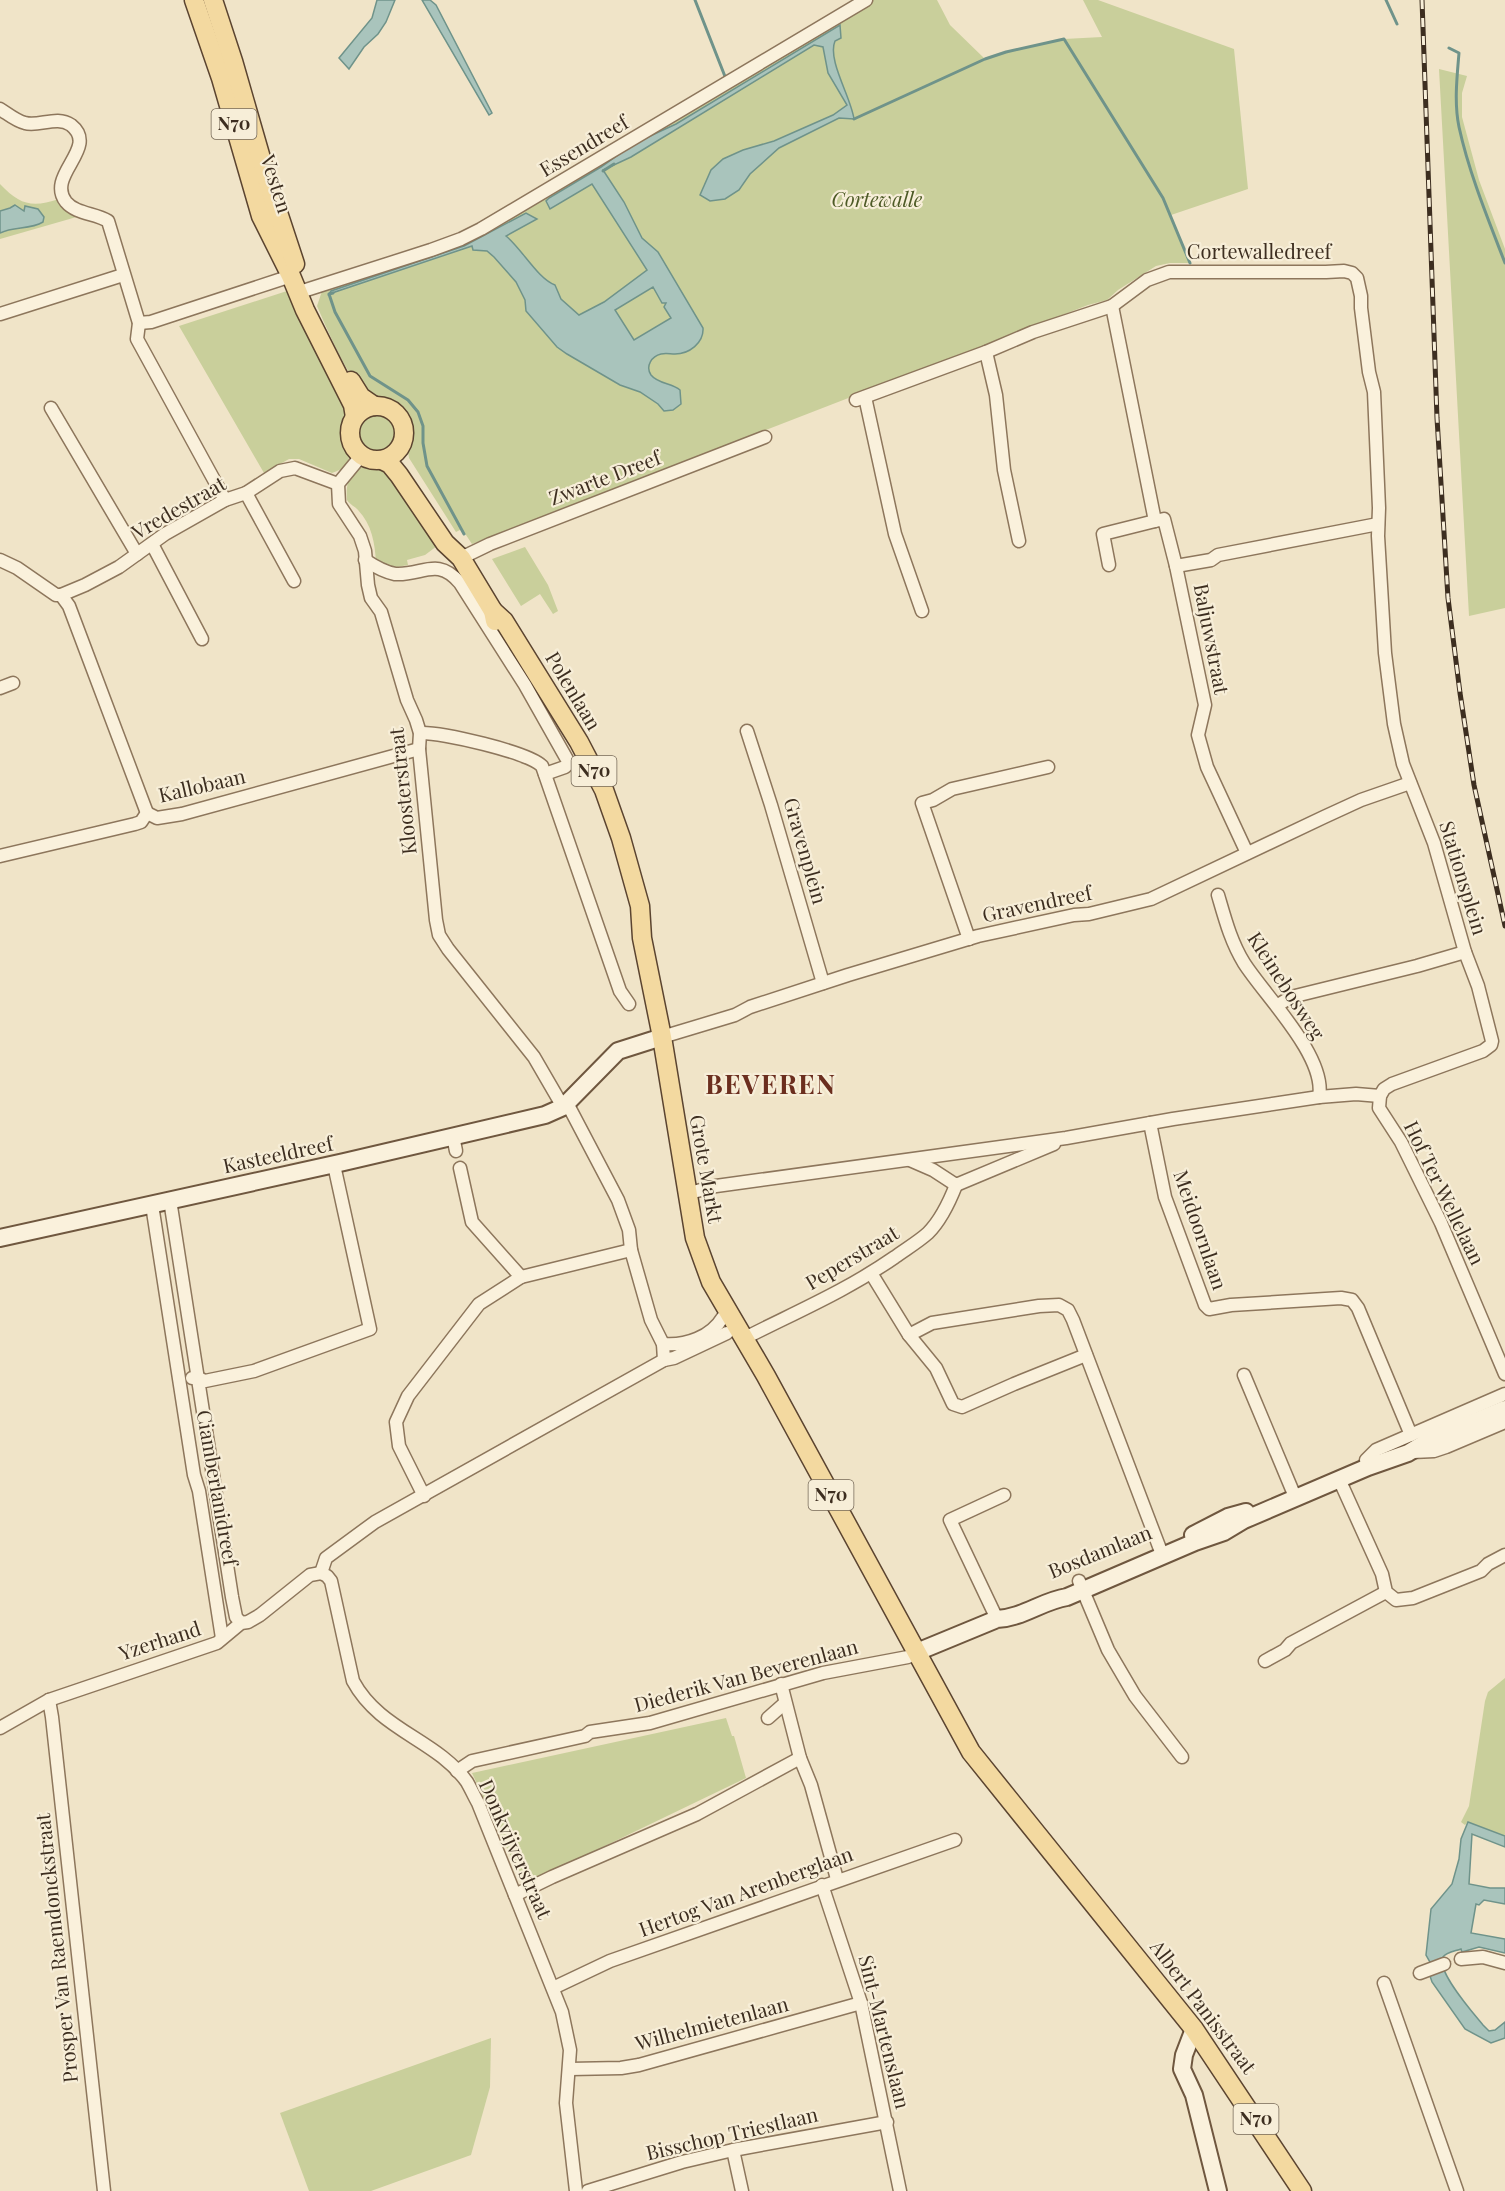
<svg xmlns="http://www.w3.org/2000/svg" width="1505" height="2191" font-family="'Playfair Display',serif">
	<rect width="100%" height="100%" fill="#f0e4c8"/>
	<g fill="#c9cf9b">
		<path d="M872 0H937L950 25 985 59 1006 52 1064 39 1102 37 1083 0H1098L1234 49 1248 189 1171 215 1190 263H1170L1156 266 1118 290 1107 300 1088 305 472 544 462 529 456 532 409 458C406 444 414 431 406 417 396 398 379 406 367 396 350 383 326 327 317 306L323 288 432 253Z"/>
		<polygon points="1439,69 1467,76 1462,93 1462,117 1479,180 1505,249 1505,608 1469,616"/>
		<path d="M0 184C20 205 32 208 59 199L80 216 0 239Z"/>
		<path d="M290 290 349 415C346 422 343 427 344 434 346 452 359 464 332 473L299 459H289L264 473 179 326Z"/>
		<circle cx="377" cy="433" r="21"/>
		<path d="M375 463 389 466 441 543 425 555 407 560 408 565 397 567 376 563C375 543 372 525 358 510 355 506 350 505 347 500 345 478 353 466 375 463Z"/>
		<polygon points="525,547 548,585 558,611 553,614 540,594 521,606 492,559"/>
		<polygon points="1505,1678 1505,1836 1468,1822 1465,1825 1461,1822 1469,1806 1485,1701 1488,1692"/>
		<polygon points="726,1718 732,1736 734,1736 746,1778 524,1885 472,1773"/>
		<polygon points="491,2038 490,2087 471,2155 371,2191 309,2191 280,2113"/>
	</g>
	<g fill="#a9c4bc" stroke="#6f938a" stroke-width="1.5" fill-rule="evenodd">
		<polygon points="377,0 395,0 386,22 378,34 364,47 349,69 339,58 372,18"/>
		<polygon points="422,0 430,0 436,5 492,113 489,115"/>
		<path d="M840 25 841 38 835 41C827 60 851 97 854 119L839 118 779 148 750 174 739 190 725 199 710 201 700 195 711 170 723 159 743 150 774 141 833 115 847 105 828 73 823 47 814 45 631 157 603 170 624 202 642 238 658 252 703 328C704 343 689 354 675 354 670 354 666 353 661 354 652 356 645 366 651 375 658 384 672 383 680 390L681 404 673 410 664 411 658 404 640 392 620 385 567 354 557 347 526 311 525 300 516 282 494 257 487 251 473 250 472 246 329 294 331 291 464 246 526 213 537 219 506 236C522 249 538 279 555 285L561 299 579 315 604 302 647 270 592 184 550 209 546 201 549 198 601 167 635 143 676 124ZM653 287 662 303H666L664 307 671 318 634 340 615 310Z"/>
		<path d="M15 205 24 211 25 206 38 209 44 217 43 222C30 230 14 226 0 233V211L10 208Z"/>
		<path d="M1468 1822 1505 1836V1847L1472 1834 1469 1884 1490 1888H1505V1904L1484 1900 1479 1905 1476 1904 1471 1933 1505 1939V1953L1479 1947 1462 1952 1461 1949C1456 1951 1446 1952 1443 1957 1435 1970 1474 2014 1483 2025L1489 2031 1495 2030 1505 2022V2038L1491 2043 1465 2029 1432 1982 1430 1976 1431 1964 1426 1955 1431 1909 1452 1884 1459 1859 1461 1839Z"/>
	</g>
	<g fill="none" stroke-linecap="round" stroke-linejoin="round">
		<g stroke="#6f938a" stroke-width="3">
			<polyline points="695,0 726,79"/>
			<polyline points="1386,0 1397,24"/>
			<path d="M1449 48 1459 53C1457 77 1454 103 1459 127 1469 173 1488 219 1505 263"/>
			<polyline points="854,119 985,59 1006,52 1064,39 1163,198 1190,263"/>
			<polyline points="603,171 614,164"/>
			<polyline points="333,293 329,294 335,312 370,376 408,400 418,412 423,426 423,443 427,466 464,534"/>
		</g>
		<g stroke="#8d765c" stroke-width="15">
			<g id="street">
				<path d="M0 109C8 114 16 121 25 123 39 127 57 115 71 125 100 148 45 175 66 202 76 214 95 213 108 221L139 323 137 339 225 500"/>
				<polyline points="306,290 431,250 461,239 481,229 866,0"/>
				<polyline points="1112,306 1155,521 1164,519 1176,566 1205,705 1198,735 1207,767 1247,853"/>
				<polyline points="0,314 123,275"/>
				<polyline points="139,323 151,322 291,276"/>
				<polyline points="986,352 996,395 1004,470 1019,541"/>
				<polyline points="865,397 895,534 922,611"/>
				<polyline points="856,400 986,352 1033,332 1112,306 1147,280 1169,272 1326,272 1344,271 1352,273 1357,278 1361,296 1361,308 1369,372 1374,392 1379,508 1378,536 1385,653 1394,724 1403,764 1434,843 1465,952 1478,986 1492,1041 1491,1045 1483,1051 1392,1084 1384,1089 1380,1096 1379,1108 1401,1142 1441,1223 1505,1374"/>
				<polyline points="51,408 137,554"/>
				<polyline points="361,456 338,484 339,504 360,536 365,551 368,585 371,598 381,612 407,700 416,720 420,733 419,749 436,920 439,935 448,949 534,1057 563,1107"/>
				<polyline points="246,493 294,581"/>
				<polyline points="152,544 202,639"/>
				<polyline points="461,558 490,544 765,437"/>
				<polyline points="0,560 17,568 56,595 61,595 69,606 147,813"/>
				<path d="M365 560C374 566 384 572 395 574 422 576 437 556 460 583L525 685 569 763 565 767 545 774"/>
				<polyline points="1109,565 1103,534 1155,521"/>
				<polyline points="1176,566 1211,560 1218,555 1378,524"/>
				<polyline points="61,595 85,585 119,567 165,534 225,500 246,493 280,471 295,468 338,484"/>
				<polyline points="0,688 13,683"/>
				<polyline points="747,731 771,805 823,983"/>
				<path d="M420 733C441 732 528 752 542 766L620 991 629 1004"/>
				<polyline points="147,813 157,818 182,814 419,749"/>
				<polyline points="0,856 135,824 141,822 147,813"/>
				<path d="M1218 895C1225 919 1231 942 1244 963 1265 996 1327 1057 1319 1097"/>
				<polyline points="969,939 922,803 933,800 952,789 1048,767"/>
				<polyline points="1278,1005 1291,997 1417,966 1465,952"/>
				<polyline points="662,1037 735,1015 750,1007 848,975 978,936 1074,915 1089,914 1151,899 1324,817 1361,800 1410,783"/>
				<polyline points="567,1103 618,1200 629,1230 631,1250 651,1320 663,1344 664,1360"/>
				<polyline points="1150,1123 1165,1197 1205,1305 1209,1309 1231,1305 1341,1298 1352,1300 1358,1308 1411,1435"/>
				<polyline points="453,1136 456,1151"/>
				<polyline points="910,1160 933,1170 956,1185 1054,1144"/>
				<polyline points="460,1168 472,1222 521,1277"/>
				<polyline points="697,1191 716,1186 1066,1138 1173,1119 1319,1097 1356,1094 1380,1096"/>
				<polyline points="170,1200 232,1597 236,1617 241,1623"/>
				<polyline points="152,1205 194,1475 199,1491 222,1638"/>
				<polyline points="871,1273 909,1335 936,1368 953,1404 962,1407 1014,1384 1086,1355"/>
				<polyline points="909,1335 932,1323 1039,1306 1059,1305 1068,1310 1073,1320 1160,1549"/>
				<path d="M745 1338C798 1311 846 1291 895 1257 906 1249 918 1242 928 1233 941 1220 949 1203 956 1185"/>
				<path d="M663 1344C686 1346 711 1337 723 1317"/>
				<polyline points="1244,1375 1293,1492"/>
				<polyline points="192,1378 198,1378 205,1381 254,1371 370,1329 334,1165"/>
				<polyline points="1413,1452 1434,1451 1446,1447 1505,1422"/>
				<polyline points="1366,1460 1376,1450 1505,1394"/>
				<polyline points="1339,1479 1382,1574 1386,1592 1396,1600 1413,1598 1481,1571 1488,1564 1505,1555"/>
				<polyline points="424,1496 399,1446 396,1422 408,1396 479,1304 521,1277 631,1250"/>
				<path d="M321 1573 327 1576 331 1581 353 1681C380 1731 436 1739 467 1782 471 1789 474 1796 478 1803L562 2012 570 2050 566 2103 576 2191"/>
				<polyline points="321,1573 326,1558 375,1522 664,1360 674,1358 727,1333"/>
				<polyline points="1079,1581 1108,1650 1135,1696 1182,1757"/>
				<polyline points="997,1619 950,1520 1004,1495"/>
				<polyline points="1265,1661 1285,1650 1291,1643 1386,1592"/>
				<polyline points="781,1684 800,1758 811,1785 837,1879"/>
				<polyline points="49,1700 52,1717 104,2191"/>
				<polyline points="768,1718 785,1703"/>
				<polyline points="0,1728 49,1700 217,1643 241,1623 248,1622 260,1615 310,1575 321,1573"/>
				<polyline points="457,1771 472,1761 585,1736 590,1732 650,1723 823,1673 908,1657"/>
				<polyline points="822,1885 861,2003 900,2191"/>
				<polyline points="515,1895 552,1877 697,1814 800,1758"/>
				<polyline points="1461,1959 1483,1957 1505,1963"/>
				<polyline points="1420,1973 1444,1964"/>
				<polyline points="1384,1983 1457,2191"/>
				<polyline points="553,1988 610,1961 955,1840"/>
				<polyline points="570,2069 621,2068 639,2065 861,2003"/>
				<polyline points="733,2150 742,2191"/>
				<polyline points="588,2191 682,2162 733,2150 887,2122"/>
			</g>
		</g>
		<g stroke="#6f573f" stroke-width="20">
			<g id="secondary">
				<polyline points="0,1238 344,1162 545,1115 563,1107 618,1051 662,1037"/>
				<polyline points="1193,1535 1228,1517 1246,1512"/>
				<path d="M917 1652 997 1619C1022 1618 1042 1601 1067 1597L1195 1542 1224 1532 1244 1520 1368 1467 1408 1453 1428 1441 1505 1409"/>
				<polyline points="1194,2029 1184,2055 1182,2069 1194,2095 1218,2191"/>
			</g>
		</g>
		<g stroke="#5b4430" stroke-width="21">
			<g id="primary">
				<polyline points="194,0 221,78 261,216 291,276 305,310 353,405 355,417"/>
				<polyline points="213,0 233,61 267,179 295,264"/>
				<polyline points="351,381 361,397 374,406"/>
				<circle cx="377" cy="433" r="27"/>
				<polyline points="382,460 390,464 399,475 445,543 461,558 493,611 495,621"/>
				<polyline points="493,611 504,621 579,742 604,790 621,838 640,906 642,938 662,1037 695,1238 711,1282 766,1376 971,1752 1194,2029 1302,2191"/>
			</g>
		</g>
		<use href="#street" stroke="#faf1dc" stroke-width="12"/>
		<use href="#secondary" stroke="#faf1dc" stroke-width="16"/>
		<use href="#primary" stroke="#f3d9a0" stroke-width="18"/>
		<g stroke="#3d2e20" stroke-width="5">
			<polyline id="rail" points="1422,0 1437,418 1448,598 1460,693 1474,785 1505,926"/>
		</g>
		<use href="#rail" stroke="#f7eed8" stroke-width="3" stroke-dasharray="9" stroke-linecap="butt"/>
	</g>
	<g text-anchor="middle" stroke-width="4.5" stroke-linejoin="round" paint-order="stroke">
		<g fill="#f7eed8" stroke="#756857" stroke-width="1.5">
			<rect x="211.5" y="109" width="45" height="30" rx="4.5"/>
			<rect x="571.5" y="756" width="45" height="30" rx="4.5"/>
			<rect x="808.5" y="1480" width="45" height="30" rx="4.5"/>
			<rect x="1233.5" y="2104" width="45" height="30" rx="4.5"/>
		</g>
		<g font-size="18" font-weight="bold" fill="#3d2e20">
			<text x="234" y="130">N70</text>
			<text x="594" y="777">N70</text>
			<text x="831" y="1501">N70</text>
			<text x="1256" y="2125">N70</text>
		</g>
		<g font-size="20" fill="#3d2e20" stroke="#f7eed8">
			<text transform="translate(584 146) rotate(-31)" y="7">Essendreef</text>
			<text transform="translate(276 184) rotate(72)" y="7">Vesten</text>
			<text x="1259" y="259">Cortewalledreef</text>
			<text transform="translate(605 478) rotate(-21)" y="7">Zwarte Dreef</text>
			<text transform="translate(179 508) rotate(-30)" y="7">Vredestraat</text>
			<text transform="translate(1211 639) rotate(79)" y="7">Baljuwstraat</text>
			<text transform="translate(573 691) rotate(59)" y="7">Polenlaan</text>
			<text transform="translate(202 786) rotate(-13)" y="7">Kallobaan</text>
			<text transform="translate(403 791) rotate(-96)" y="7">Kloosterstraat</text>
			<text transform="translate(805 851) rotate(74)" y="7">Gravenplein</text>
			<text transform="translate(1463 878) rotate(73)" y="7">Stationsplein</text>
			<text transform="translate(1037 904) rotate(-12)" y="7">Gravendreef</text>
			<text transform="translate(1286 986) rotate(57)" y="7">Kleinebosweg</text>
			<text transform="translate(278 1155) rotate(-12)" y="7">Kasteeldreef</text>
			<text transform="translate(706 1169) rotate(80)" y="7">Grote Markt</text>
			<text transform="translate(1444 1193) rotate(64)" y="7">Hof Ter Wellelaan</text>
			<text transform="translate(1200 1230) rotate(71)" y="7">Meidoornlaan</text>
			<text transform="translate(852 1258) rotate(-31)" y="7">Peperstraat</text>
			<text transform="translate(217 1488) rotate(80)" y="7">Ciamberlanidreef</text>
			<text transform="translate(1100 1552) rotate(-22)" y="7">Bosdamlaan</text>
			<text transform="translate(160 1641) rotate(-18)" y="7">Yzerhand</text>
			<text transform="translate(746 1676) rotate(-15)" y="7">Diederik Van Beverenlaan</text>
			<text transform="translate(515 1849) rotate(66)" y="7">Donkvijverstraat</text>
			<text transform="translate(746 1892) rotate(-20)" y="7">Hertog Van Arenberglaan</text>
			<text transform="translate(57 1948) rotate(-96)" y="7">Prosper Van Raemdonckstraat</text>
			<text transform="translate(1203 2007) rotate(53)" y="7">Albert Panisstraat</text>
			<text transform="translate(712 2024) rotate(-15)" y="7">Wilhelmietenlaan</text>
			<text transform="translate(884 2032) rotate(76)" y="7">Sint-Martenslaan</text>
			<text transform="translate(732 2134) rotate(-13)" y="7">Bisschop Triestlaan</text>
		</g>
		<g font-size="20" font-style="italic" fill="#4d5a26" stroke="#f7eed8">
			<text x="877" y="207">Cortewalle</text>
		</g>
		<g font-size="26" font-weight="bold" letter-spacing="1.5" fill="#6b2e1e" stroke="#f7eed8">
			<text x="771" y="1094">BEVEREN</text>
		</g>
	</g>
</svg>
